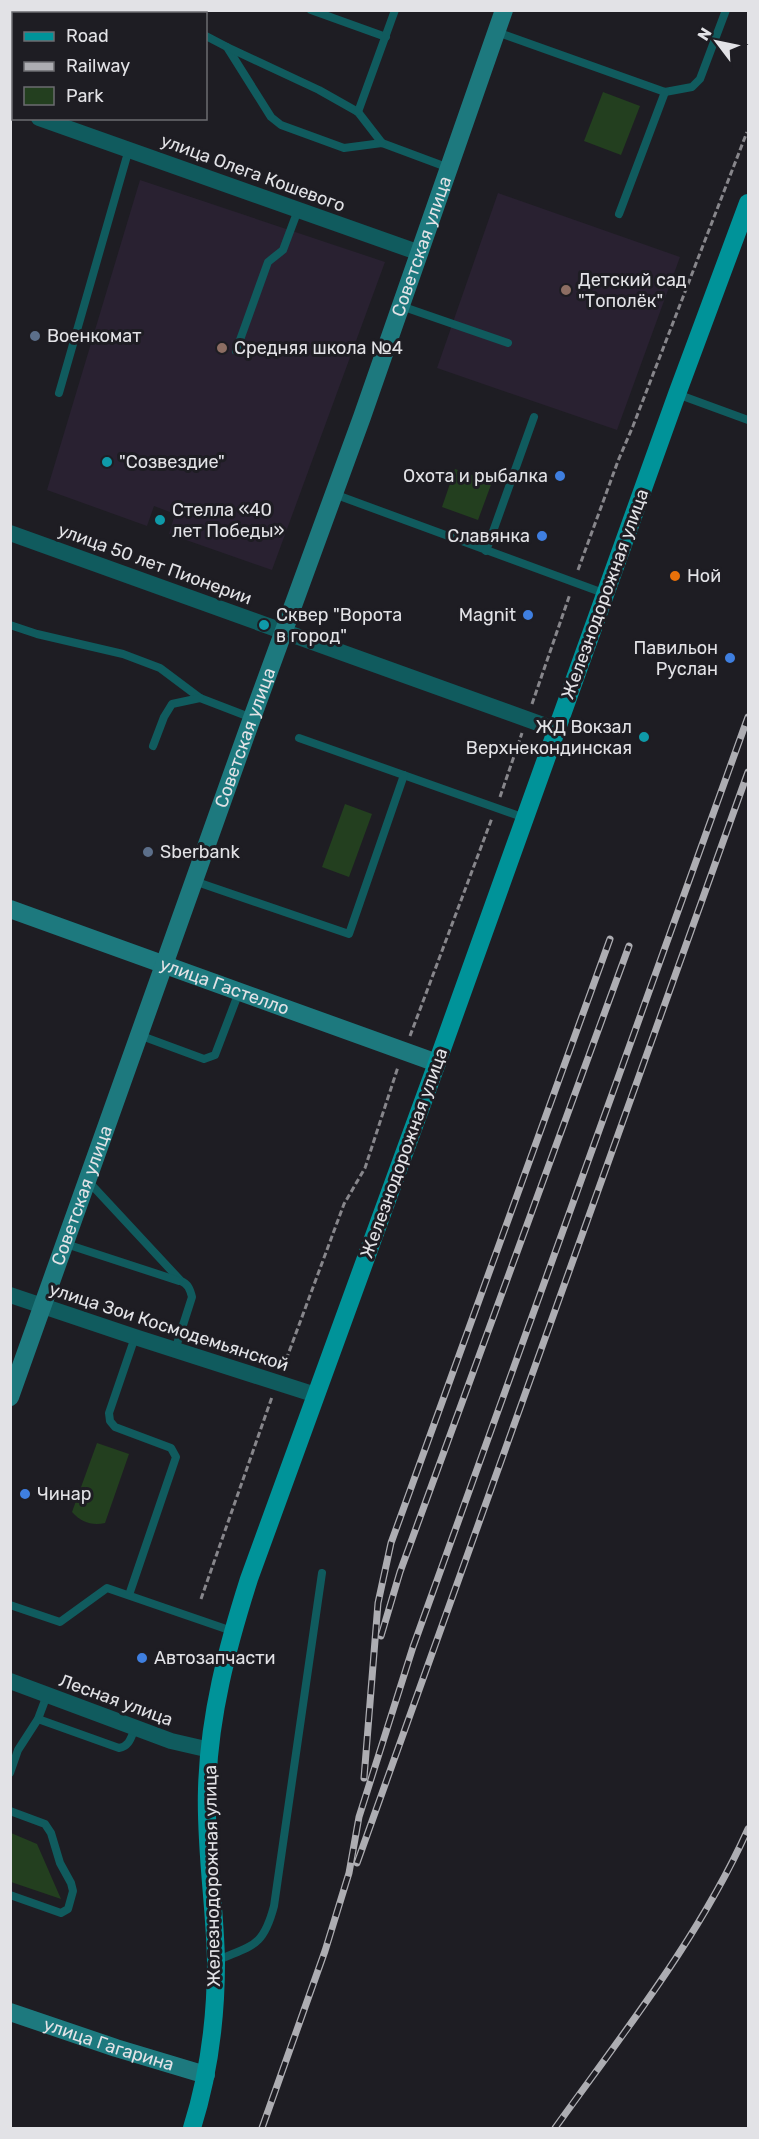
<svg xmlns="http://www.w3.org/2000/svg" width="759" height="2139" font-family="Rubik,sans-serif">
	<rect width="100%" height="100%" fill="#1e1d23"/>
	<g fill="#292131">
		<polygon points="140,180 385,262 272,570 169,534 175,514 154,506 147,526 47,490"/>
		<polygon points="498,193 680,257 617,430 437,368"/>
	</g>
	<g fill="#233f1f">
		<polygon points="603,92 640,106 621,155 584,141"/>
		<polygon points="455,469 492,482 478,520 442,507"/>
		<polygon points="345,804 372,814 349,877 322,867"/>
		<path d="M97 1443 129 1454 105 1523C92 1526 81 1522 72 1512Z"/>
		<polygon points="11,1833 37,1844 61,1899 11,1882"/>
	</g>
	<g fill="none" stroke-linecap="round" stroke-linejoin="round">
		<g stroke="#87868b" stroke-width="3" stroke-dasharray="6 3" stroke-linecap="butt">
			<polyline points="578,570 618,461 633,426 747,132"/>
			<polyline points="532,704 570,594"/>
			<polyline points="500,797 522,733"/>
			<polyline points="410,1036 492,818"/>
			<polyline points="283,1368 344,1204 365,1168 398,1067"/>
			<polyline points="201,1599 272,1397"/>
		</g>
		<g stroke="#105b5e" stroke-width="8">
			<polyline points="157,10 163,14"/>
			<polyline points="311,10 386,37"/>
			<polyline points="10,14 14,15"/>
			<polyline points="63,14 66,10"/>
			<polyline points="497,32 665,92 692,87 700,79 726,10"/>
			<polyline points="206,36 227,47 271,117 281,125 344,148 382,143 449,168"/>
			<polyline points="227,47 319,90 358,112 382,143"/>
			<polyline points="358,112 395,10"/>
			<polyline points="619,214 665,92"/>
			<polyline points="401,306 508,343"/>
			<polyline points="236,351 268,262 283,250 298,210"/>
			<polyline points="59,393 129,149"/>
			<polyline points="677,394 748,420"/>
			<polyline points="334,494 606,594"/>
			<polyline points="486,551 534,417"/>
			<polyline points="10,625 37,634 123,654 160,668 200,698 252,718"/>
			<polyline points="299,738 525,818"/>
			<polyline points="153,746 164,717 172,704 200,698"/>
			<polyline points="194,881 349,934 404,775"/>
			<polyline points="139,1035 204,1059 215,1055 239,992"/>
			<path d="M88 1181 181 1281C188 1284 190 1289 192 1297L175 1350"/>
			<polyline points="66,1244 179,1281"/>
			<polyline points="129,1595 176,1457 171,1448 115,1427 110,1421 109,1413 135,1337"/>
			<polyline points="10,1605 60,1622 107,1588 232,1631"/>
			<path d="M38 1719 119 1748C130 1746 131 1737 135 1728"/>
			<polyline points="10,1773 18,1750 38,1719 47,1695"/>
			<polyline points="10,1811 45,1824 51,1833 60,1863 71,1883 73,1891 68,1909 61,1913 10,1895"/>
			<path d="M216 1961C252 1945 263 1948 274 1906L322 1573"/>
		</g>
		<g stroke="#105b5e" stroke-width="16">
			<polyline points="10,109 14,110"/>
			<polyline points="39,118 420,253"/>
			<polyline points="10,533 557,730"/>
			<polyline points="10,1295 135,1337 316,1395"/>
			<polyline points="10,1681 171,1741 210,1750"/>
		</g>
		<g stroke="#1d797e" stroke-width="18">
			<path id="s1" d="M10 909 437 1063"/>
			<path id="s2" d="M10 1397 252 718 362 417 504 10"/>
			<path id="s3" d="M10 2012 116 2048 206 2075"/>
		</g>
		<path stroke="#009399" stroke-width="18" d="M192 2128C209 2074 216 2019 216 1962 215 1904 205 1847 207 1789 209 1716 227 1648 249 1579L437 1063 677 394 748 203"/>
		<g stroke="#adadb2" stroke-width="7">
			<g id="rail">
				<polyline points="381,1636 400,1572 629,946"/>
				<polyline points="364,1778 378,1603 391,1543 610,939"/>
				<polyline points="357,1863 748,772"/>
				<polyline points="262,2128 325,1951 349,1873 359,1817 413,1647 748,717"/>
				<path d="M555 2128C624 2032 699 1938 748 1829"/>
			</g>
		</g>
		<use href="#rail" stroke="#1e1d23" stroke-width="4.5" stroke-dasharray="14" stroke-linecap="butt"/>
	</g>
	<g fill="#8d6e63" stroke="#1e1d23" stroke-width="2">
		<circle cx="566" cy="290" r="6"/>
		<circle cx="222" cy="348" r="6"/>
	</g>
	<g fill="#5c6f8a" stroke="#1e1d23" stroke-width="2">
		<circle cx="35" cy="336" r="6"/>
		<circle cx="148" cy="852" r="6"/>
	</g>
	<g fill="#0f9aa8" stroke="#1e1d23" stroke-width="2">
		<circle cx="107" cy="462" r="6"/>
		<circle cx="160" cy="520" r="6"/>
		<circle cx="264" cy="625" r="6"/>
		<circle cx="644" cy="737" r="6"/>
	</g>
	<g fill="#3f7fe0" stroke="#1e1d23" stroke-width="2">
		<circle cx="560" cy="476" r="6"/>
		<circle cx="542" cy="536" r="6"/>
		<circle cx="528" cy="615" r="6"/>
		<circle cx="730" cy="658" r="6"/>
		<circle cx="25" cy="1494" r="6"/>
		<circle cx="142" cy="1658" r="6"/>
	</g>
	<circle fill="#e8710a" stroke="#1e1d23" stroke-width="2" cx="675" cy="576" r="6"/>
	<g text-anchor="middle" stroke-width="6" stroke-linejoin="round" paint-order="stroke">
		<g font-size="18" fill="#e2e2e6" stroke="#1e1d23">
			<text transform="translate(253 173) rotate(20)" y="6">улица Олега Кошевого</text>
			<text dy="6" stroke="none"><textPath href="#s2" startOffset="1222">Советская улица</textPath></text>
			<text transform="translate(155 564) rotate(20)" y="6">улица 50 лет Пионерии</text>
			<text transform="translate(605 594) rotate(-70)" y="6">Железнодорожная улица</text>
			<text dy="6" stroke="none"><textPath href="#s2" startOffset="700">Советская улица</textPath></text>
			<text dy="6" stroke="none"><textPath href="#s1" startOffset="228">улица Гастелло</textPath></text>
			<text transform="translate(404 1153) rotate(-70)" y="6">Железнодорожная улица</text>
			<text dy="6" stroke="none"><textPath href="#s2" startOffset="214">Советская улица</textPath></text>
			<text transform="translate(169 1327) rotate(18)" y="6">улица Зои Космодемьянской</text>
			<text transform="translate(116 1700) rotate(20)" y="6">Лесная улица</text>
			<text transform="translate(212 1876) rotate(-91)" y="6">Железнодорожная улица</text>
			<text dy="6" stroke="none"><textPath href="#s3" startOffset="104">улица Гагарина</textPath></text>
		</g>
		<g font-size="18" fill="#e2e2e6" stroke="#1e1d23" text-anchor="start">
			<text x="578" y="286">Детский сад<tspan x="578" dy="21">"Тополёк"</tspan></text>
			<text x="47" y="342">Военкомат</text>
			<text x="234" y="354">Средняя школа №4</text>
			<text x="119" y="468">"Созвездие"</text>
			<text x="548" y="482" text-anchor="end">Охота и рыбалка</text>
			<text x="172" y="516">Стелла «40<tspan x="172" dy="21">лет Победы»</tspan></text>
			<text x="530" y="542" text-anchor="end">Славянка</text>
			<text x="687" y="582">Ной</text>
			<text x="276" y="621">Сквер "Ворота<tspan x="276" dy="21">в город"</tspan></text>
			<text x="516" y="621" text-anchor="end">Magnit</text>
			<text x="718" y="654" text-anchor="end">Павильон<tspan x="718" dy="21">Руслан</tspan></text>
			<text x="632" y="733" text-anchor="end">ЖД Вокзал<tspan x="632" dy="21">Верхнекондинская</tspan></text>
			<text x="160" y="858">Sberbank</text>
			<text x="37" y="1500">Чинар</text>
			<text x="154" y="1664">Автозапчасти</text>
		</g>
	</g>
	<rect width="759" height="2139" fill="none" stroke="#e2e2e6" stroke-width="24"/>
	<rect x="12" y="12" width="195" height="108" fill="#1e1d23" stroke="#6c6c71" stroke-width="1.5"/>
	<rect x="24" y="32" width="30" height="9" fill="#009399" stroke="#6c6c71" stroke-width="1.5"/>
	<text x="66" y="42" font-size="18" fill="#e2e2e6">Road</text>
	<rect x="24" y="62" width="30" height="9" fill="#adadb2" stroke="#6c6c71" stroke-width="1.5"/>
	<text x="66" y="72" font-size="18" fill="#e2e2e6">Railway</text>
	<rect x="24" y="87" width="30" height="18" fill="#233f1f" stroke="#6c6c71" stroke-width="1.5"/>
	<text x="66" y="102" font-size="18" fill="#e2e2e6">Park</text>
	<g transform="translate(717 42) rotate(302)" stroke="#1e1d23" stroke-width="4.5" paint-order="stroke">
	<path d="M0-4.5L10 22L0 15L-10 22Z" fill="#e2e2e6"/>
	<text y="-9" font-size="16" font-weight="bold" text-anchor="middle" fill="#e2e2e6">N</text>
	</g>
</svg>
